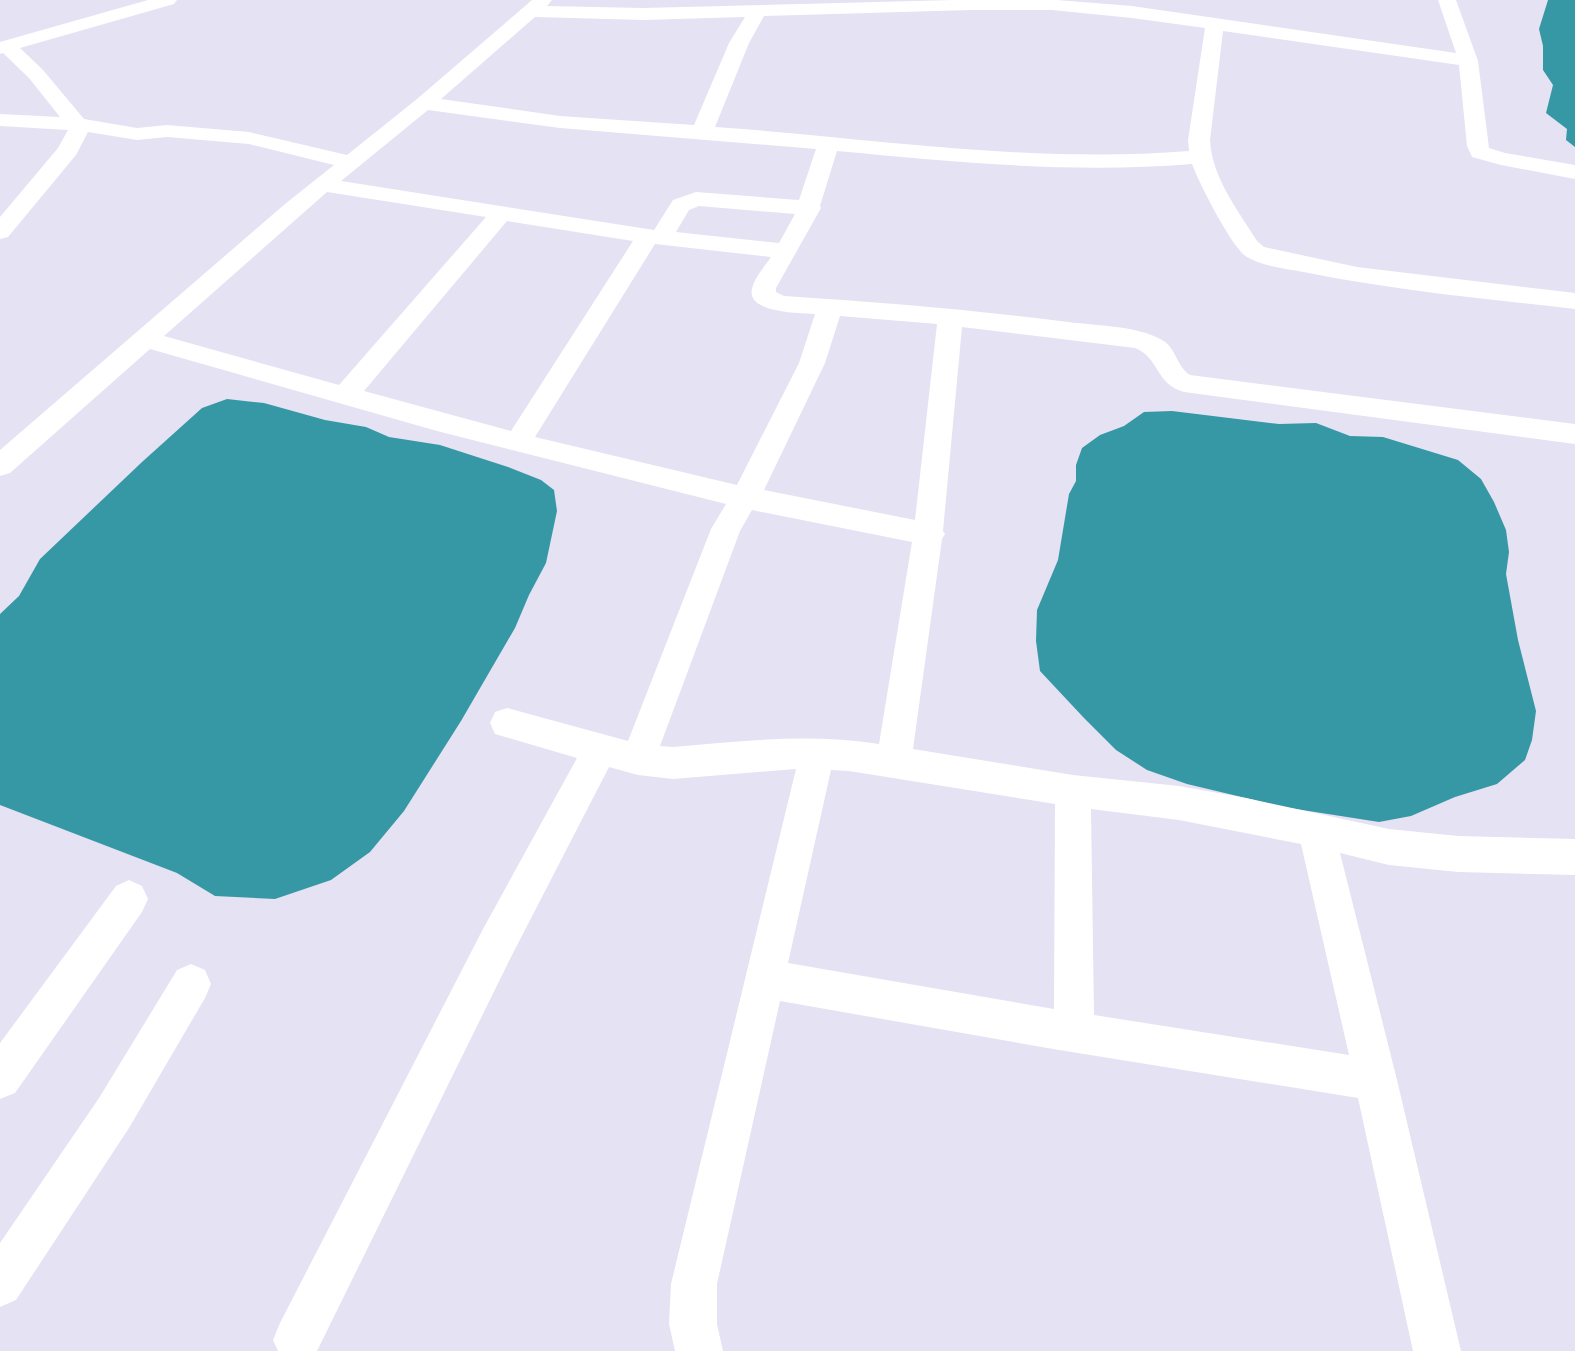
<svg xmlns="http://www.w3.org/2000/svg" width="1575" height="1351" font-family="'Alegreya Sans',sans-serif">
	<rect width="100%" height="100%" fill="#e5e2f3"/>
	<g fill="#3798a5">
		<polygon points="1548,0 1575,0 1575,147 1566,140 1567,129 1546,113 1553,85 1543,70 1543,46 1539,29"/>
		<polygon points="227,399 264,403 325,420 366,427 389,437 440,445 508,467 541,480 554,490 557,511 546,563 529,595 515,628 461,721 404,811 370,852 331,880 275,899 215,896 177,873 0,805 0,614 19,596 40,559 142,462 202,408"/>
		<polygon points="1172,411 1279,424 1316,423 1350,436 1383,437 1458,460 1481,479 1494,502 1506,530 1509,552 1506,574 1518,640 1536,711 1532,740 1525,760 1497,784 1455,797 1411,816 1379,822 1283,807 1187,784 1147,770 1116,750 1084,718 1040,671 1036,641 1037,610 1058,560 1069,494 1076,481 1076,465 1082,448 1100,435 1124,426 1144,412"/>
	</g>
	<g fill="none" stroke-linecap="round" stroke-linejoin="round">
		<g fill="#fff" fill-rule="evenodd">
			<path d="M148 0H177L174 4 20 48 43 70 84 119 137 128 167 125 249 132 347 155 417 99 532 0H552L547 6 643 8 954 0H1057L1132 6 1456 53 1438 0H1456L1478 61 1489 148 1505 153 1575 165V179L1501 165 1472 157 1467 146 1459 65 1223 31 1210 140C1212 178 1238 210 1257 241L1264 247 1357 267 1575 293V309C1487 299 1400 291 1314 274 1293 269 1266 268 1247 257 1232 248 1199 183 1192 164 1074 174 954 162 837 151L820 206 821 208 776 288V292L784 296C879 302 974 310 1068 322 1098 326 1135 325 1162 340 1176 347 1176 366 1190 375L1575 424V444L1184 392C1155 384 1160 358 1135 348L962 327 943 531 945 534 942 539 913 749 1073 775 1179 786 1246 798 1389 829 1458 836 1575 839V875L1458 872 1389 865 1340 853 1397 1080 1461 1351H1413L1358 1098 1053 1049 780 1001 717 1284V1324L723 1351H675L669 1324 671 1284 796 769 673 779 638 775 609 767 511 957 317 1351H278L273 1340 280 1323 483 929 577 758 495 734 490 723 495 712 507 708 628 741 711 529 726 504 437 431 150 349 10 473 0 476V450L285 204 334 165 249 144 167 137 137 140 88 132 76 155 8 237 0 239V217L58 148 68 130 0 126V114L60 117 29 78 3 53 0 54V42ZM971 10H1052L1132 18 1205 28 1188 140 1189 151C1031 164 872 138 715 127L749 43 764 16ZM535 17 643 20 745 17 729 43 694 125 560 116 441 99ZM428 110 560 128 816 149 799 200 696 192 673 200 654 230 341 181ZM327 192 486 217 339 385 164 336ZM699 206 795 214 779 243 676 232 689 210ZM507 221 633 241 511 431 364 391ZM655 244 771 257C765 266 754 278 752 289 746 313 801 313 815 314L799 363 737 485 535 437ZM840 316 937 324 915 520 764 490 825 363ZM752 510 912 542 879 744C810 733 742 741 673 747L660 746 740 531ZM831 770 849 771 1055 804 1054 1009 788 963ZM1091 809 1179 820 1301 844 1349 1055 1094 1015Z"/>
			<polygon points="129,880 142,886 148,899 142,912 15,1093 0,1099 0,1043 116,886"/>
			<polygon points="191,964 205,970 211,984 205,998 129,1128 16,1300 0,1307 0,1243 99,1098 177,970"/>
		</g>
	</g>
</svg>
